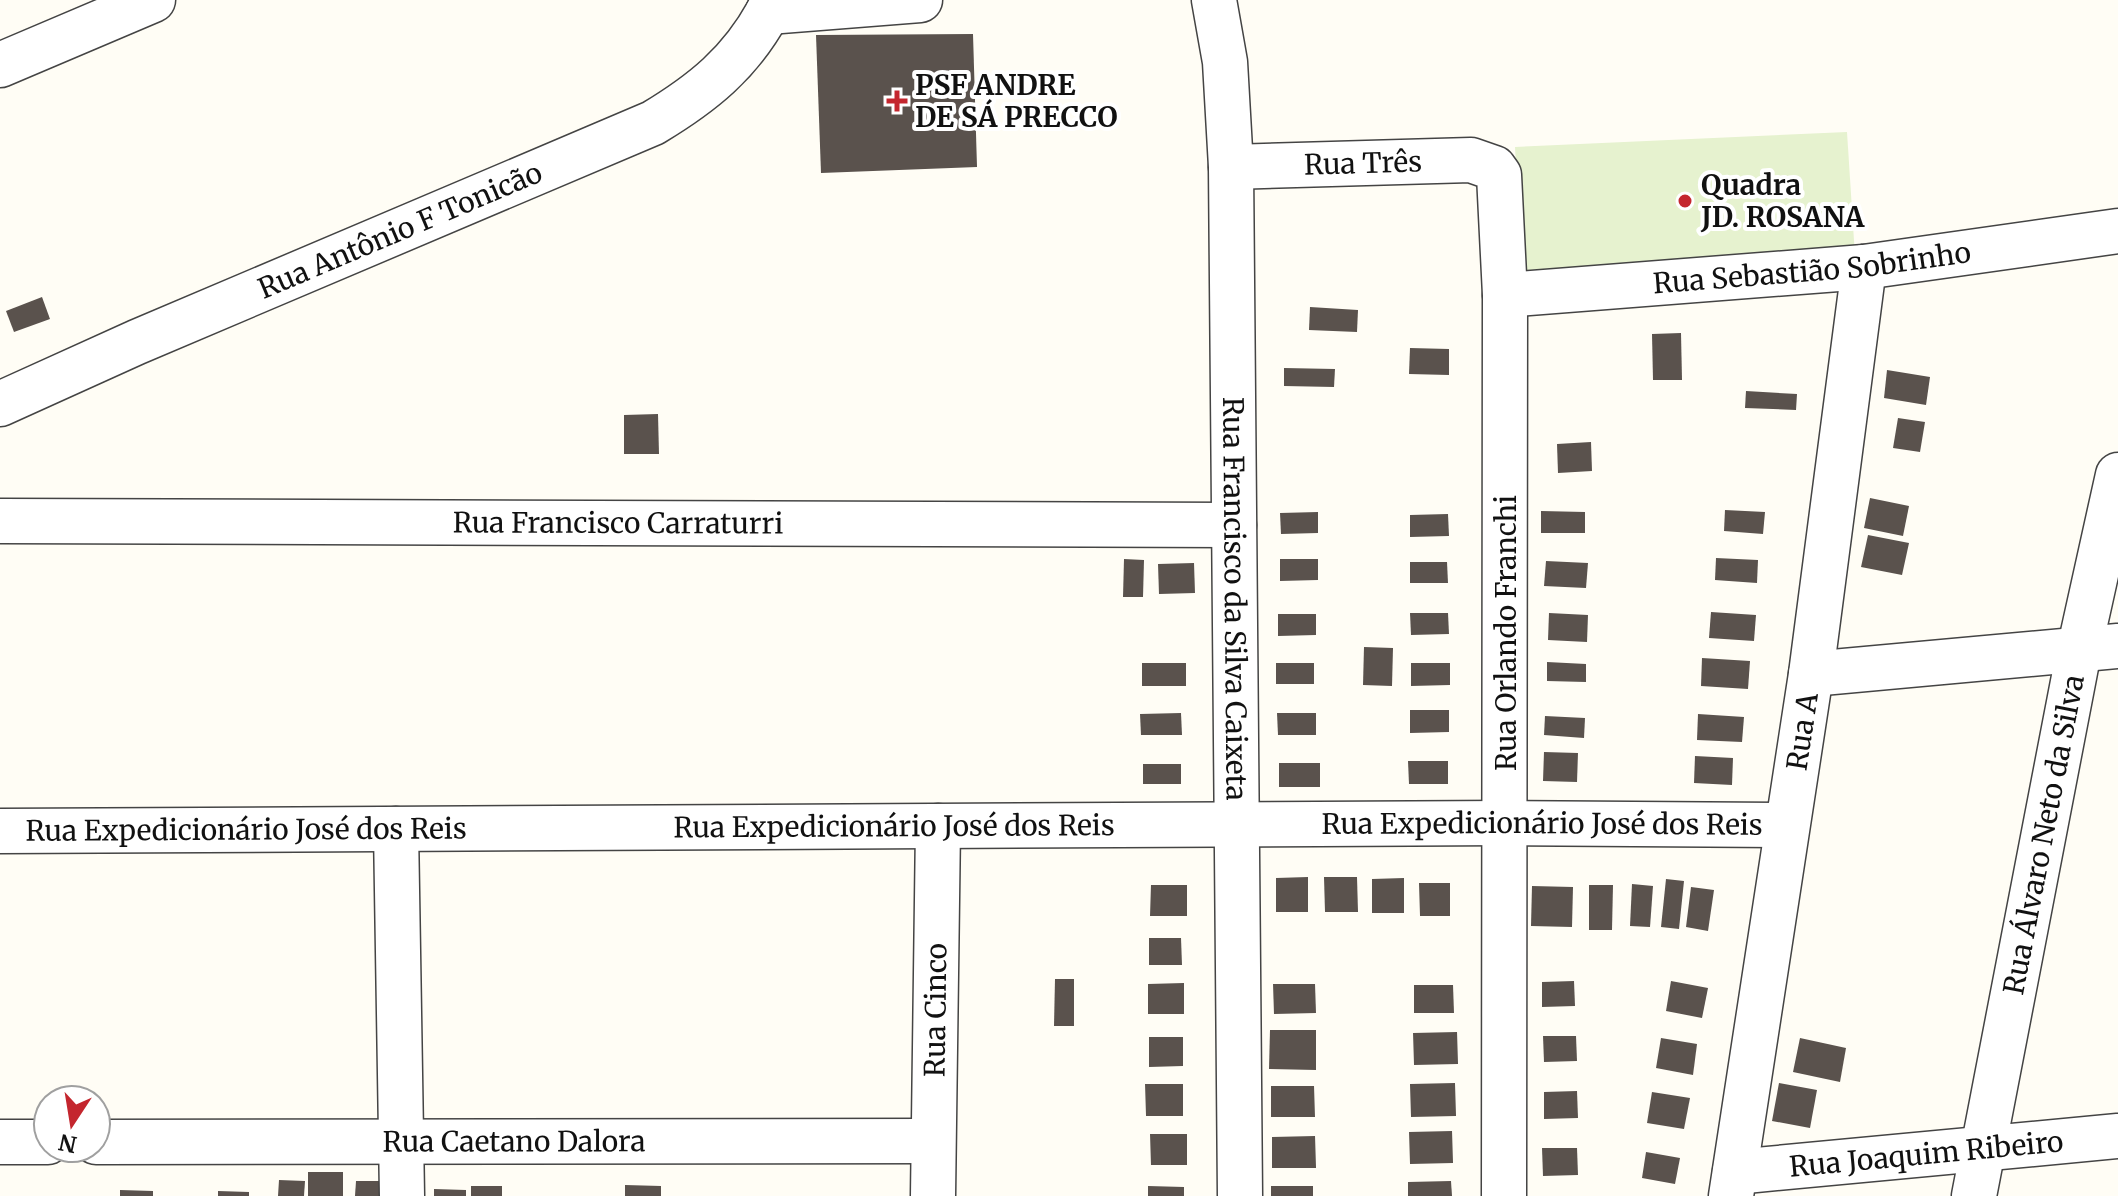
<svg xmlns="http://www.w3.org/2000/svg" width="2118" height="1196" font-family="Merriweather,serif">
	<rect width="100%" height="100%" fill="#fffdf5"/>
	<polygon fill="#e6f2cf" points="1847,132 1855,256 1522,284 1515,147"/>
	<g fill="#5a524d">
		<polygon points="973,34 977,167 821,173 816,35"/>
		<polygon points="42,297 50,319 14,332 6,311"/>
		<polygon points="1310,307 1358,310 1357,332 1309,330"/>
		<polygon points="1681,333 1682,380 1653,380 1652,334"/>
		<polygon points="1410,348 1449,349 1449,375 1409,374"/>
		<polygon points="1284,368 1335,369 1334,387 1284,386"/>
		<polygon points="1887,370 1930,377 1926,405 1884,398"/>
		<polygon points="1746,391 1797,394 1796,410 1745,408"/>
		<polygon points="658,414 659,454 624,454 624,415"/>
		<polygon points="1898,418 1925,422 1920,452 1893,448"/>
		<polygon points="1591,442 1592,471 1558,473 1557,444"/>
		<polygon points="1870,498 1909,506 1903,536 1864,528"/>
		<polygon points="1725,510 1765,512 1763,534 1724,531"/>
		<polygon points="1541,511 1585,512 1585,533 1541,533"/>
		<polygon points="1318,512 1318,533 1281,534 1280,513"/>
		<polygon points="1448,514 1449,536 1410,537 1410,515"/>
		<polygon points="1868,535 1909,543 1902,575 1861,567"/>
		<polygon points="1716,558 1758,560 1757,583 1715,580"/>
		<polygon points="1124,559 1144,560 1143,597 1123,597"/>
		<polygon points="1280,559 1318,559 1318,580 1280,581"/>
		<polygon points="1546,561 1588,563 1586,588 1544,586"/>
		<polygon points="1410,562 1447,562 1448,583 1410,583"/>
		<polygon points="1194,563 1195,593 1159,594 1158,564"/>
		<polygon points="1711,612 1756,615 1754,641 1709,638"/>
		<polygon points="1410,613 1448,613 1449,634 1411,635"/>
		<polygon points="1549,613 1588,615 1587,642 1548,640"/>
		<polygon points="1278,614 1316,614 1316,635 1278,636"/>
		<polygon points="1364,647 1393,648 1392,686 1363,685"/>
		<polygon points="1702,658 1750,661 1748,689 1701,686"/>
		<polygon points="1547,662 1586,664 1586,682 1547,681"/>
		<rect x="1142" y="663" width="44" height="23"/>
		<rect x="1276" y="663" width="38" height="21"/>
		<polygon points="1411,663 1450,663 1450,685 1411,686"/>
		<polygon points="1410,710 1449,710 1449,732 1410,733"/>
		<polygon points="1181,713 1182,735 1141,735 1140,714"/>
		<polygon points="1277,713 1316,713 1316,735 1278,735"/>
		<polygon points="1698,714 1744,717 1742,742 1697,740"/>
		<polygon points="1545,716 1585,718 1584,738 1544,735"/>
		<polygon points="1544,752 1578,753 1577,782 1543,781"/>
		<polygon points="1695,756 1733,758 1732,785 1694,783"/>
		<polygon points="1408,761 1448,761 1448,784 1409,784"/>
		<rect x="1279" y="763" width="41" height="24"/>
		<rect x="1143" y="764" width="38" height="20"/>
		<polygon points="1308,877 1308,912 1276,912 1276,878"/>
		<polygon points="1324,877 1357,877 1358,912 1325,912"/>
		<polygon points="1404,878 1404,913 1372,913 1372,879"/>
		<polygon points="1666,879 1684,881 1679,929 1661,927"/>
		<polygon points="1419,883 1450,883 1450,916 1420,916"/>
		<polygon points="1632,884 1653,886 1650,927 1630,926"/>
		<polygon points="1151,885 1187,885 1187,916 1150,916"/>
		<polygon points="1589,885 1613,885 1612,930 1589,930"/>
		<polygon points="1532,886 1573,887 1572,927 1531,926"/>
		<polygon points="1691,887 1714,890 1708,931 1686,927"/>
		<polygon points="1149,938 1181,938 1182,965 1149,965"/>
		<polygon points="1055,979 1074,979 1074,1026 1054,1026"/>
		<polygon points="1574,981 1575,1006 1542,1007 1542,982"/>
		<polygon points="1671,981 1708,988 1702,1018 1666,1011"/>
		<polygon points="1184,983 1184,1014 1148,1014 1148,984"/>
		<polygon points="1273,984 1315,984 1316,1013 1274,1014"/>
		<polygon points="1414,985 1453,985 1454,1013 1414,1013"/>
		<polygon points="1270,1030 1316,1030 1316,1070 1269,1069"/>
		<polygon points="1457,1032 1458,1064 1414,1065 1413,1033"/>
		<polygon points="1543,1036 1576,1036 1577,1061 1544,1062"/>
		<polygon points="1149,1037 1183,1037 1183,1066 1149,1067"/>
		<polygon points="1661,1038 1697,1044 1693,1075 1656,1068"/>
		<polygon points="1800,1038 1846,1048 1840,1082 1793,1072"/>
		<polygon points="1455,1083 1456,1116 1411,1117 1410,1084"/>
		<polygon points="1779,1083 1817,1090 1810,1128 1772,1121"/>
		<polygon points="1145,1084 1183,1084 1183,1116 1146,1116"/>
		<polygon points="1271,1086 1314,1086 1315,1117 1271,1117"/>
		<polygon points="1577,1091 1578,1118 1544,1119 1544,1092"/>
		<polygon points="1652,1092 1690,1098 1684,1129 1647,1123"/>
		<polygon points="1452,1131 1453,1163 1410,1164 1409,1132"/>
		<polygon points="1150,1134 1187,1134 1187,1165 1151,1165"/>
		<polygon points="1315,1136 1316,1168 1272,1168 1272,1137"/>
		<polygon points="1542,1148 1577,1148 1578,1175 1543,1176"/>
		<polygon points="1646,1152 1680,1158 1675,1184 1642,1178"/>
		<rect x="308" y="1172" width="35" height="24"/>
		<polygon points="279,1180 305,1181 304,1196 278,1196"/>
		<polygon points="356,1181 382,1181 381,1196 355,1196"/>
		<polygon points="1451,1181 1452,1196 1408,1196 1408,1182"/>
		<polygon points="625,1185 661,1186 661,1196 625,1196"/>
		<rect x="471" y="1186" width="31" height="10"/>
		<polygon points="1148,1186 1184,1187 1184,1196 1148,1196"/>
		<rect x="1271" y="1186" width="42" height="10"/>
		<polygon points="434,1189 466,1190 466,1196 434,1196"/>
		<polygon points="120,1190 153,1191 153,1196 120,1196"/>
		<polygon points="218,1191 249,1192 249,1196 218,1196"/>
	</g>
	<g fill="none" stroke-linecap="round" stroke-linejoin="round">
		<g stroke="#444" stroke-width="47">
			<g id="minor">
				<path id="s1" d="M1214 0 1225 62 1231 167 1240 1196"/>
				<polyline points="768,12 920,0"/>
				<polyline points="0,65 153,0"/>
				<path id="s2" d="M1231 167 1471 160 1494 168 1499 175 1505 295 1504 1196"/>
				<path id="s3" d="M1505 295 1864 267 2118 231"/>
				<path id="s4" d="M0 404 137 342 653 123C703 93 740 63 768 12"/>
				<path id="s5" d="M0 521 1234 525"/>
				<polyline points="1811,674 2118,646"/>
				<polyline points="396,829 402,1196"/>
				<path id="s6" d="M0 831 1506 823 1787 825"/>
				<polyline points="0,1142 48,1142"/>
				<path id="s7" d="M96 1142 933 1141"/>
				<path id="s8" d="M1735 1172 2118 1136"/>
				<path id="s9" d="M933 1196 938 826"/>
				<path id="s10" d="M1731 1196 1811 674 1864 267"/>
				<path id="s11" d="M1974 1196 2079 651 2118 475"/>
			</g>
		</g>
		<use href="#minor" stroke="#fff" stroke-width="44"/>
	</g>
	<g fill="#c4262e" stroke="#fff" stroke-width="3">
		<path d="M893 89h8v8h8v8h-8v8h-8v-8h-8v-8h8z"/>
		<circle cx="1685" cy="201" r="8"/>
	</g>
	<g text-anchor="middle" stroke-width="8" stroke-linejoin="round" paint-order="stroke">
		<g font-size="28" font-weight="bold" fill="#111" stroke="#fff" text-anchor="start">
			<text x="915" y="95">PSF ANDRE<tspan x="915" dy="32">DE SÁ PRECCO</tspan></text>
			<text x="1701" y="195">Quadra<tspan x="1701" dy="32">JD. ROSANA</tspan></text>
		</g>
		<g font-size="28" fill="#111" stroke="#fff">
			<text dy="10" stroke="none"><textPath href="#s2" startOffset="132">Rua Três</textPath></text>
			<text dy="10" stroke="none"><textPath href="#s4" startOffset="436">Rua Antônio F Tonicão</textPath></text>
			<text dy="10" stroke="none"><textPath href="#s3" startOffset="308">Rua Sebastião Sobrinho</textPath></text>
			<text dy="10" stroke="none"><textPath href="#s5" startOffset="618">Rua Francisco Carraturri</textPath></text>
			<text dy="10" stroke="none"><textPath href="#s1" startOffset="600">Rua Francisco da Silva Caixeta</textPath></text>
			<text transform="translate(1506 633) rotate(-90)" y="10">Rua Orlando Franchi</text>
			<text dy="10" stroke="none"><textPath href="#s10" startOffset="470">Rua A</textPath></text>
			<text dy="10" stroke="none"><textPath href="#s6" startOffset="1542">Rua Expedicionário José dos Reis</textPath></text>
			<text dy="10" stroke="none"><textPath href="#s6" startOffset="894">Rua Expedicionário José dos Reis</textPath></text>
			<text dy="10" stroke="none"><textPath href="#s6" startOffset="246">Rua Expedicionário José dos Reis</textPath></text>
			<text dy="10" stroke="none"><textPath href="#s11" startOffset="368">Rua Álvaro Neto da Silva</textPath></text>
			<text dy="10" stroke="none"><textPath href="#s9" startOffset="186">Rua Cinco</textPath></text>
			<text dy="10" stroke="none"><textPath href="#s7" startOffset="418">Rua Caetano Dalora</textPath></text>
			<text dy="10" stroke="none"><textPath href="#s8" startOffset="192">Rua Joaquim Ribeiro</textPath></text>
		</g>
	</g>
	<g transform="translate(72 1124) rotate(192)"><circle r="38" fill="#ffffff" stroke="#a0a0a0" stroke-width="2"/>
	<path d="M0-6L14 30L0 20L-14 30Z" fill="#c4262e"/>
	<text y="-12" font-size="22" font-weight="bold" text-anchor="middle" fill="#111111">N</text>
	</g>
</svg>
